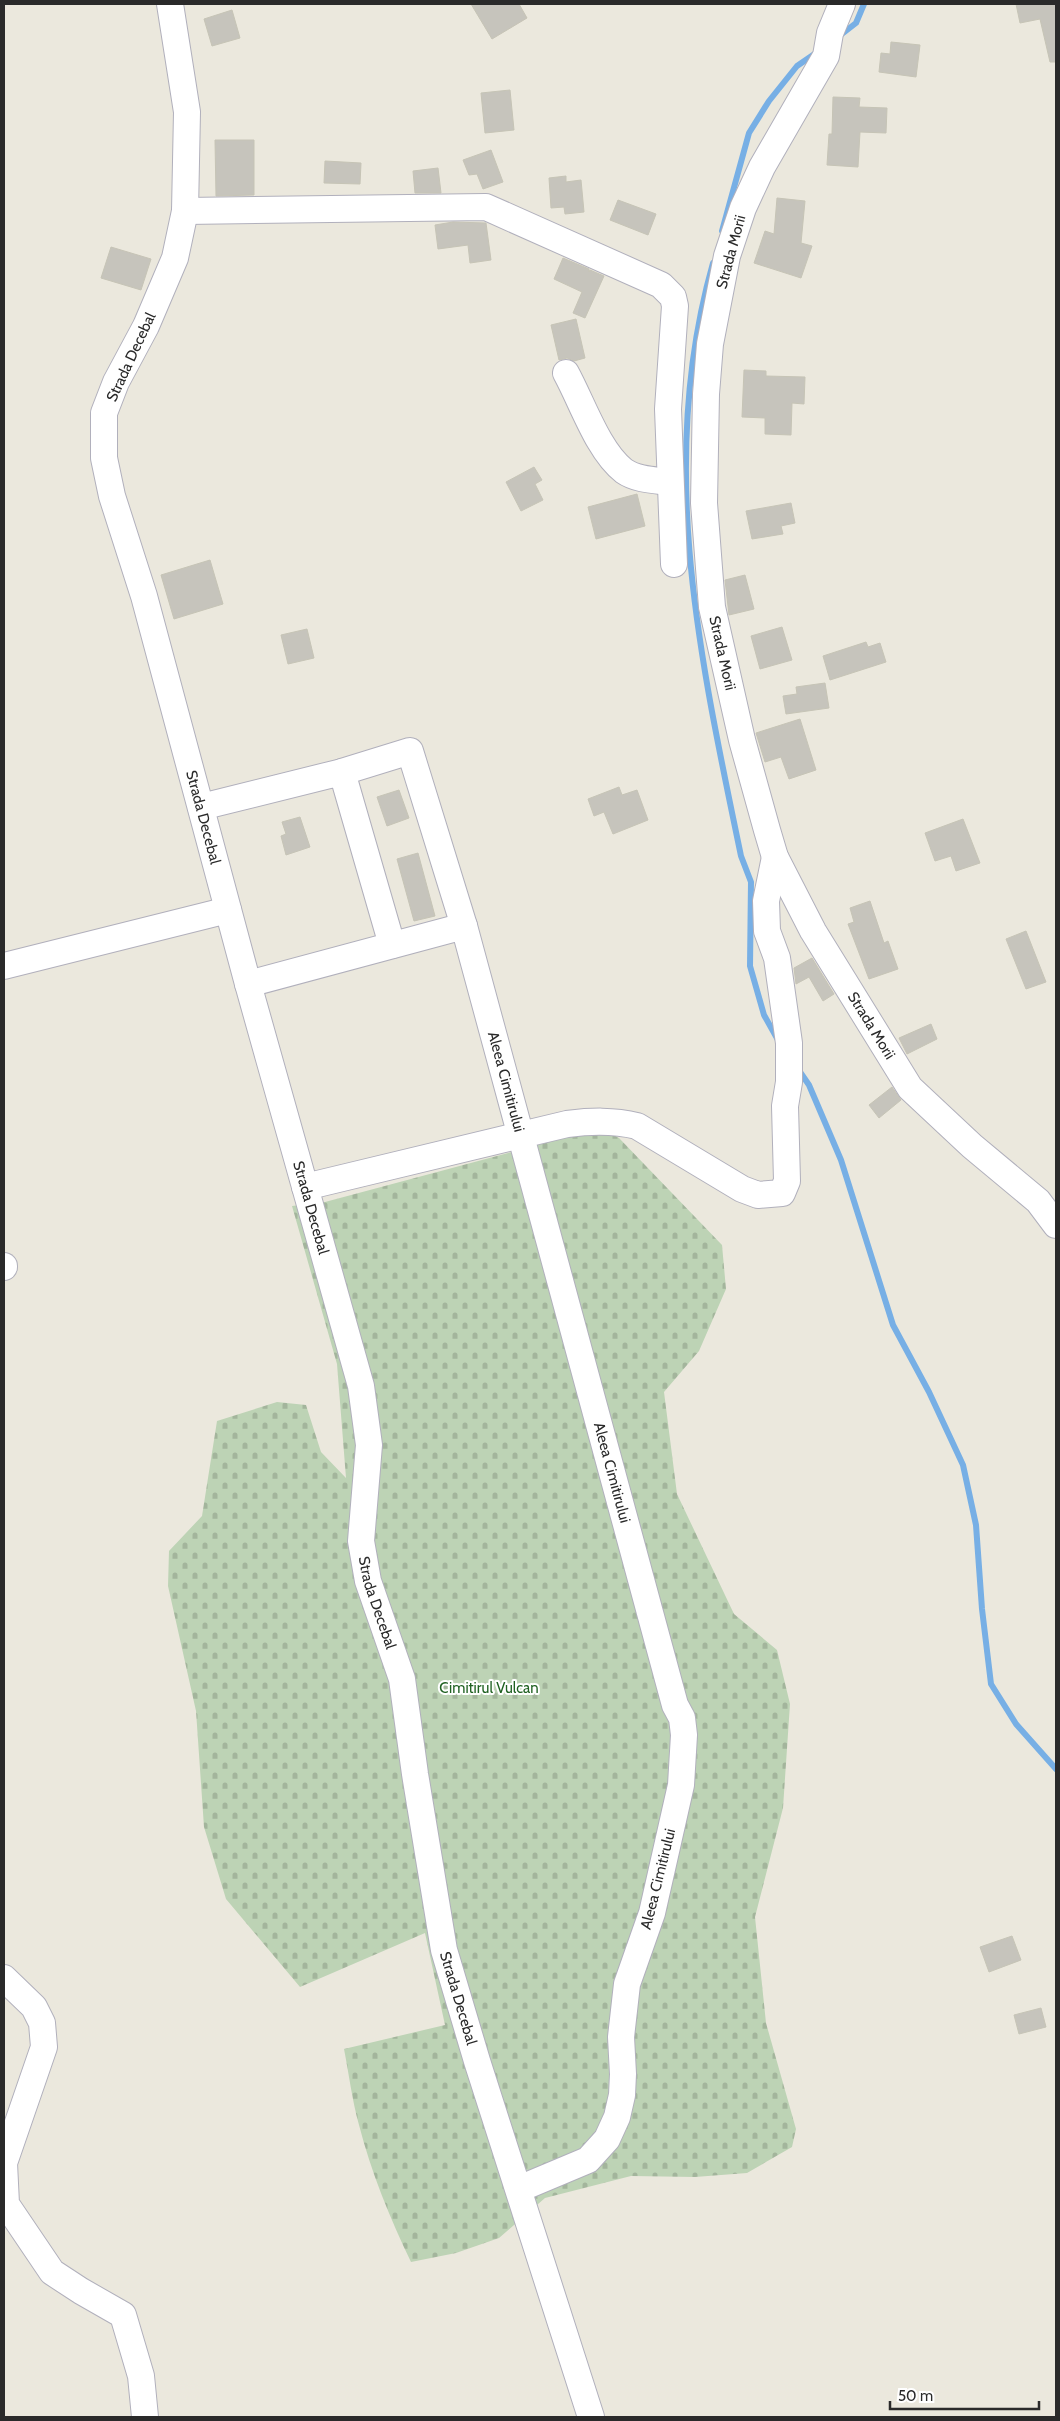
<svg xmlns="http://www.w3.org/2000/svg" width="1060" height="2421" font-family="Cabin,sans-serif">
	<defs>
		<pattern id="cemetery-stones" width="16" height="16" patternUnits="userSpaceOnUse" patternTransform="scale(1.25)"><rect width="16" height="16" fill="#bdd3b5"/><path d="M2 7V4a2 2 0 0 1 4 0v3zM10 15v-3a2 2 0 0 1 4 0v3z" fill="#a3b59c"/></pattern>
	</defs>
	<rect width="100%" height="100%" fill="#ebe8dd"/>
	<path fill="url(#cemetery-stones)" d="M601 1128 619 1138 722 1245 726 1289 699 1351 664 1392 677 1494 734 1614 777 1650 790 1704 783 1808 755 1917 766 2023 796 2129 792 2147 747 2173 695 2177 631 2176 545 2198 499 2238 456 2253 411 2262C390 2218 371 2172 359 2125 352 2100 349 2074 344 2049L445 2025 425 1933 300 1987 226 1899 204 1827 196 1711 168 1586 169 1551 202 1516 217 1421 277 1402 306 1405 321 1452 346 1478 337 1364 292 1206 325 1202Z"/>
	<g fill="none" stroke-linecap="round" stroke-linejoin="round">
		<g stroke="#77afe5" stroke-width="6">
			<polyline points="838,37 856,23 864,4"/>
			<polyline points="722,231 749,133 769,101 797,66 816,53"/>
			<path d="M713 263C656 463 700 658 741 856L751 882 750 966 764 1015 778 1040"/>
			<polyline points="798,1069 809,1085 841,1160 893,1325 929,1392 963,1465 976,1525 982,1609 991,1684 1016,1724 1056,1769"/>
		</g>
	</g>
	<g fill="#c6c4bc" stroke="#c6c4b6">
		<polygon points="471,4 519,4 527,18 492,39"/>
		<polygon points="1016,4 1056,4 1056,62 1050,62 1040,19 1020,23"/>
		<polygon points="232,10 240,38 212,46 204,19"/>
		<polygon points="891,42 920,45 916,77 879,72 881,53 890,54"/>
		<polygon points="510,90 514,130 485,133 481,93"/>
		<polygon points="833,97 860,98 859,107 887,108 886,133 860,132 858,167 827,165 829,134 832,134"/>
		<polygon points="215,140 254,140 254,195 216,196"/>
		<polygon points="491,150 503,182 483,189 477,174 469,175 463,160"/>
		<polygon points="325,161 361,163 360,184 324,183"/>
		<polygon points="438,168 441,193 415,193 413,171"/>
		<polygon points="566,176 566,182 581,180 584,212 565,214 564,207 551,208 549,178"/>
		<polygon points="777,198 805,201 801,243 812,246 801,278 754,263 765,231 774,234"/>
		<polygon points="618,200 656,214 648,235 610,220"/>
		<polygon points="453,222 486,223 491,260 470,263 468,245 438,249 435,225"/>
		<polygon points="111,247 151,259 141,290 101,278"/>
		<polygon points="563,258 589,269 589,272 590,270 604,276 585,318 573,313 582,292 554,279"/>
		<polygon points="576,319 585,358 574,361 567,358 559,360 551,325"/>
		<polygon points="744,370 766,371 766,376 805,377 804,404 792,403 791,435 765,434 765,418 742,417"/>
		<polygon points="534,467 542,480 535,484 543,500 521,511 506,482"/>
		<polygon points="637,494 645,526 596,539 588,507"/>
		<polygon points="791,503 795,523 781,526 783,534 752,539 746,511"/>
		<polygon points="210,560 223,604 174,619 161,575"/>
		<polygon points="745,575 754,609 729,615 725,580"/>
		<polygon points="782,627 792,660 760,669 751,636"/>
		<polygon points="307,629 314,658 288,664 281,635"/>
		<polygon points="866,642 868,647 880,643 886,662 830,680 823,656"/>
		<polygon points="825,683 829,708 786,714 783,696 797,694 796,687"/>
		<polygon points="800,719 816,770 789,779 781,757 765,762 756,733"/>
		<polygon points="619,787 622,795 637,790 648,820 613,834 604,812 594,816 588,799"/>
		<polygon points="399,790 409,818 387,826 377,797"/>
		<polygon points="300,817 310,847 286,855 281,836 286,834 282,822"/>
		<polygon points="963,819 980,863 956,871 951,856 935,861 925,833"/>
		<polygon points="418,853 435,916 414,921 397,859"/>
		<polygon points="870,901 884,943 888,941 898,969 869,979 848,924 854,922 850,908"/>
		<polygon points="1026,931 1046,982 1026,989 1006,939"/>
		<polygon points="812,958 834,994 823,1001 809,977 796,984 794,968"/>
		<polygon points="931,1024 937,1039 907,1054 899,1038"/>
		<polygon points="892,1087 901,1100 879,1118 869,1105"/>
		<polygon points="1012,1936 1021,1960 989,1972 980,1947"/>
		<polygon points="1041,2008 1046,2027 1019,2034 1014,2015"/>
	</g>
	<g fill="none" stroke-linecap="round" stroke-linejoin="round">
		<g stroke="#b1b0bc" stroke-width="28">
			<g id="minor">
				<path id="s1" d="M170 4 187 112 185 211 175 258 146 326 116 382 104 413V458L112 496 144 596 248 984 361 1386 369 1445 361 1541 368 1581 402 1679 415 1774 444 1950 477 2061 591 2417"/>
				<path id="s2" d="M842 4 830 33 826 56 762 167 743 208 727 256 710 344 706 394 704 503 712 607 742 740 767 830 775 857 813 931 910 1088 972 1146 1038 1201 1056 1225"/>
				<polyline points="185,211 486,207 661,285 673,297 675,306 668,409 674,564"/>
				<path d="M566 373C582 402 598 451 624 471 637 480 655 480 670 482"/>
				<polyline points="342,772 410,751 464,926"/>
				<polyline points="201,807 342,772 392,945"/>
				<polyline points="4,966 228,910"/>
				<path id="s3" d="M248 984 464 926 675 1705 682 1718 684 1735 681 1785 652 1913 627 1984 621 2037 623 2074 622 2095 617 2117 607 2139 588 2160 519 2189"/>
				<path d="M305 1187 567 1124C591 1121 613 1120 637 1126L742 1189 758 1195 782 1193 787 1181 785 1106 789 1082V1043L777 958 767 931 766 901 775 857"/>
				<polyline points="4,1266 4,1267"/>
				<polyline points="4,1978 34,2007 42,2023 44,2047 4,2163 6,2204 52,2272 81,2291 123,2315 141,2376 145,2417"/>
			</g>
		</g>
		<use href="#minor" stroke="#fff" stroke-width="26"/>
	</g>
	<g text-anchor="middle" stroke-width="4" stroke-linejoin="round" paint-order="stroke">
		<g font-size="15" fill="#2a2a2a" stroke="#fff">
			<text transform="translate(731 252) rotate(-75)" y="5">Strada Morii</text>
			<text transform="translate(131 357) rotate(-65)" y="5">Strada Decebal</text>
			<text dy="5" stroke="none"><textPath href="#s2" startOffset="679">Strada Morii</textPath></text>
			<text dy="5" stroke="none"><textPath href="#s1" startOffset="845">Strada Decebal</textPath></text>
			<text dy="5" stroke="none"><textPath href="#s2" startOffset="1084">Strada Morii</textPath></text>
			<text dy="5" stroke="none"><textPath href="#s3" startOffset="385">Aleea Cimitirului</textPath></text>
			<text dy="5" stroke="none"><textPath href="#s1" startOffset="1250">Strada Decebal</textPath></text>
			<text dy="5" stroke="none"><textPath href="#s3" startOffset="790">Aleea Cimitirului</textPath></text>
			<text dy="5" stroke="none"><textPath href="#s1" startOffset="1655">Strada Decebal</textPath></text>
			<text transform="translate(658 1879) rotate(-76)" y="5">Aleea Cimitirului</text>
			<text dy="5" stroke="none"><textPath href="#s1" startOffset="2060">Strada Decebal</textPath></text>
		</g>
		<g font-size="15" fill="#1f6121" stroke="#fff">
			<text x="489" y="1693">Cimitirul Vulcan</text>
		</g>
	</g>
	<rect width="1060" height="2421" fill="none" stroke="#2a2a2a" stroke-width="10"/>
	<path d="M890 2401v8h149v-8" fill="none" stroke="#2a2a2a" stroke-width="2.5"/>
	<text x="898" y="2401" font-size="15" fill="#2a2a2a" stroke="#ffffff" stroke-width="4" paint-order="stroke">50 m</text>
</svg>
